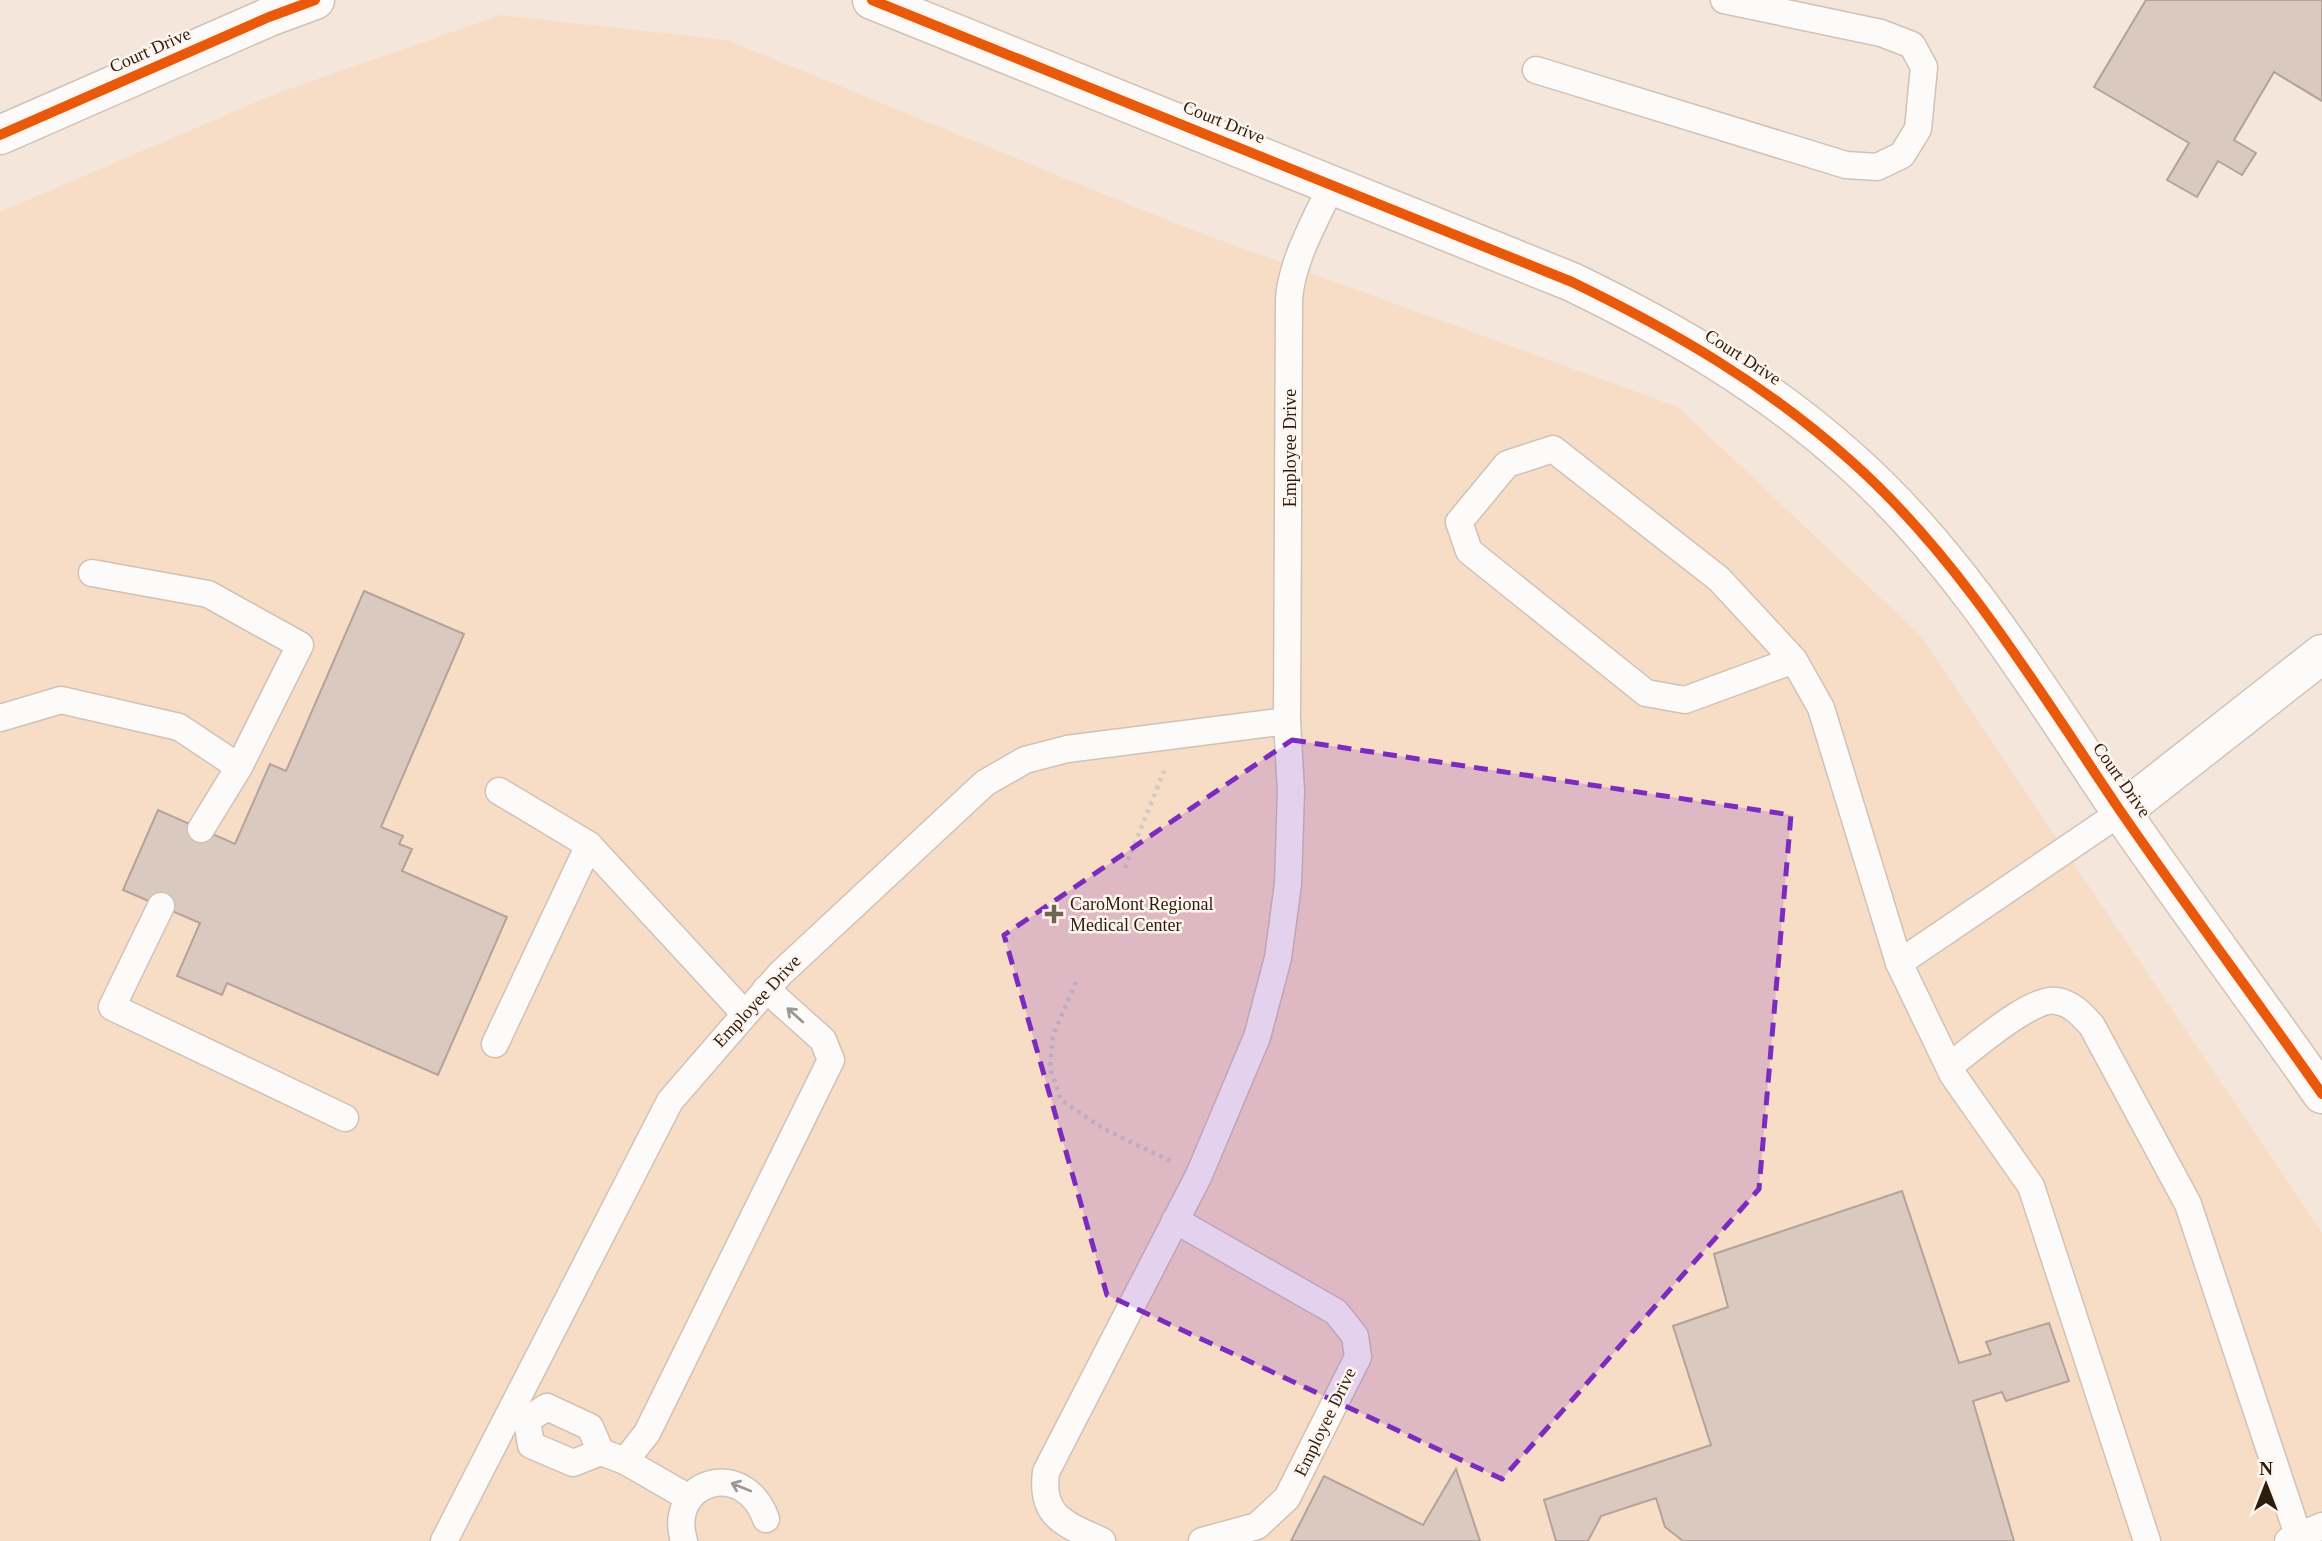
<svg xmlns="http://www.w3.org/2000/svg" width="2322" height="1541" font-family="'Times New Roman',serif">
	<rect width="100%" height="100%" fill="#f4e6da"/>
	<polygon fill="#f7ddc5" points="501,15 727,40 1184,227 1678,407 1921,636 2322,1233 2322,1541 0,1541 0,212 275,94"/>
	<g fill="#d9c9bf" stroke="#b3a39a" stroke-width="2">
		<polygon points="2146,0 2322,0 2322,101 2274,72 2234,140 2256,153 2242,175 2218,161 2197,197 2167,180 2189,143 2094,87"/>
		<polygon points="364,591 464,634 381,827 403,836 399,844 412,849 402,871 507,917 438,1075 227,983 222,995 177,976 200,923 123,890 158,810 235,844 270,764 286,771"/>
		<polygon points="1902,1191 1959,1363 1991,1354 1986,1342 2049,1323 2069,1381 2006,1401 2002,1392 1973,1401 2014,1541 1683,1541 1665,1527 1656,1498 1601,1516 1588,1541 1556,1541 1544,1500 1711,1445 1673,1326 1728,1307 1714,1254"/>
		<polygon points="1456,1469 1480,1541 1291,1541 1324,1476 1423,1525"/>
	</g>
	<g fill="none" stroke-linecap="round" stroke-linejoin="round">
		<g stroke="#d0c2b6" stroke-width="29">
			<g id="service">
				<polyline points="1536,70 1846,165 1877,167 1902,155 1918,129 1924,67 1912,45 1881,33 1724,0"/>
				<polyline points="1794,660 1685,700 1646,693 1469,551 1459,522 1507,464 1553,449 1719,579 1794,660 1821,708 1899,963 1953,1075 2031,1186 2147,1541"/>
				<polyline points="0,718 61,700 179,727 239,767 300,645 208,594 92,573"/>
				<polyline points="499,791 589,845 745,1014"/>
				<polyline points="201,829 239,767"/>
				<polyline points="161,906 112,1007 345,1118"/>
				<polyline points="1899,963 2121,812"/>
				<polyline points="495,1044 589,845"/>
				<path d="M1949 1066C1972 1050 2031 996 2057 1001 2073 1004 2082 1015 2092 1026L2188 1204 2300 1541"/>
				<polyline points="1175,1220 1336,1312 1355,1336 1358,1357 1287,1498 1257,1526 1202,1541"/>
				<polygon points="547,1407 590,1427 601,1452 573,1463 531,1445 527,1420"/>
				<polyline points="601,1452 625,1461 647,1433 831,1060 823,1040 766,989"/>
				<polyline points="625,1461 689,1498"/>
				<polyline points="444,1541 670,1101 780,974 985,783 1025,760 1067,749 1287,721"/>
				<path d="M684 1541C666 1481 744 1457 766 1519"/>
				<path d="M1102 1541C1066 1524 1040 1518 1046 1472L1199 1175 1257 1037 1278 958 1288 884 1291 791 1287 721 1289 299C1292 259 1316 220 1332 184"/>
				<polyline points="2288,1541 2322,1526"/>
			</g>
		</g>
		<g stroke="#d0c2b6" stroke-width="41">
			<polyline id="minor" points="2121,812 2322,654"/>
		</g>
		<g stroke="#d0c2b6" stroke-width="41">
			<g id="tertiary">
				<path d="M872 0 1572 282C1675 332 1765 384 1851 461 1960 558 2038 689 2119 809 2185 905 2255 998 2322 1094"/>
				<polyline points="0,135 269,17 315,0"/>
			</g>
		</g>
		<g stroke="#cfcac4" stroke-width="4.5" stroke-dasharray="3.5 5" stroke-linecap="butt">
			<polyline points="1125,868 1164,771"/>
			<polyline points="1076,982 1053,1035 1050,1067 1061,1100 1104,1129 1170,1161"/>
		</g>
		<use href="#service" stroke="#fdfbf9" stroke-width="26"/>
		<use href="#minor" stroke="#fdfbf9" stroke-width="38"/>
		<use href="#tertiary" stroke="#fdfbf9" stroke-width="38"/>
		<g stroke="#fef6ee" stroke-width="15">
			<g id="cycleway">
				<path d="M872 0 1572 282C1675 332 1765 384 1851 461 1960 558 2038 689 2119 809 2185 905 2255 998 2322 1094"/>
				<polyline points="0,135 269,17 315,0"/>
			</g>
		</g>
		<use href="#cycleway" stroke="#e8590c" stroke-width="10"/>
	</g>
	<defs><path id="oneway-shaft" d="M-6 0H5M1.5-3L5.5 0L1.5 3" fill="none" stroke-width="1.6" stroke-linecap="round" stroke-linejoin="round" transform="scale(1.75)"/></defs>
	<g stroke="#9f9790">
		<use href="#oneway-shaft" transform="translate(795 1015) rotate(-138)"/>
		<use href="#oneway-shaft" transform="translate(741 1487) rotate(-158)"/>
	</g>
	<path fill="#7b2cbf" fill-opacity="0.2" stroke="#7b2cbf" stroke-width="5" stroke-dasharray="14 9" stroke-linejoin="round" d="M1292 740 1791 815 1759 1189 1502 1479 1107 1295 1004 935Z"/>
	<path fill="#726356" stroke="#fef6ee" stroke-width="2.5" d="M1050.5 903.5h7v7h7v7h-7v7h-7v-7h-7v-7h7z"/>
	<g text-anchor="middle" stroke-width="5" stroke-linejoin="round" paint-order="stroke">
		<g font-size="18" fill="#2c1d0f" stroke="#fef6ee">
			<text transform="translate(150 50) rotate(-24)" y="6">Court Drive</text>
			<text transform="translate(1224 122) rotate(22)" y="6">Court Drive</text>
			<text transform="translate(1743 357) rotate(33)" y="6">Court Drive</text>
			<text transform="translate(1290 448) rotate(-90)" y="6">Employee Drive</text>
			<text transform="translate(2122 780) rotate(55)" y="6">Court Drive</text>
			<text transform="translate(757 1001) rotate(-47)" y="6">Employee Drive</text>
			<text transform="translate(1325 1422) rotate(-64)" y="6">Employee Drive</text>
		</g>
		<g font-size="18" fill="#2c1d0f" stroke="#fef6ee" text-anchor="start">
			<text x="1070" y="910">CaroMont Regional<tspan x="1070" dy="21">Medical Center</tspan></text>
		</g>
	</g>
	<g transform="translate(2266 1485)" stroke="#fef6ee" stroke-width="5" paint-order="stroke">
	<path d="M0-5L12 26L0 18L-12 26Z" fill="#2c1d0f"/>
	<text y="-10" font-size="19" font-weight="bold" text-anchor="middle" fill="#2c1d0f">N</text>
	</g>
</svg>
